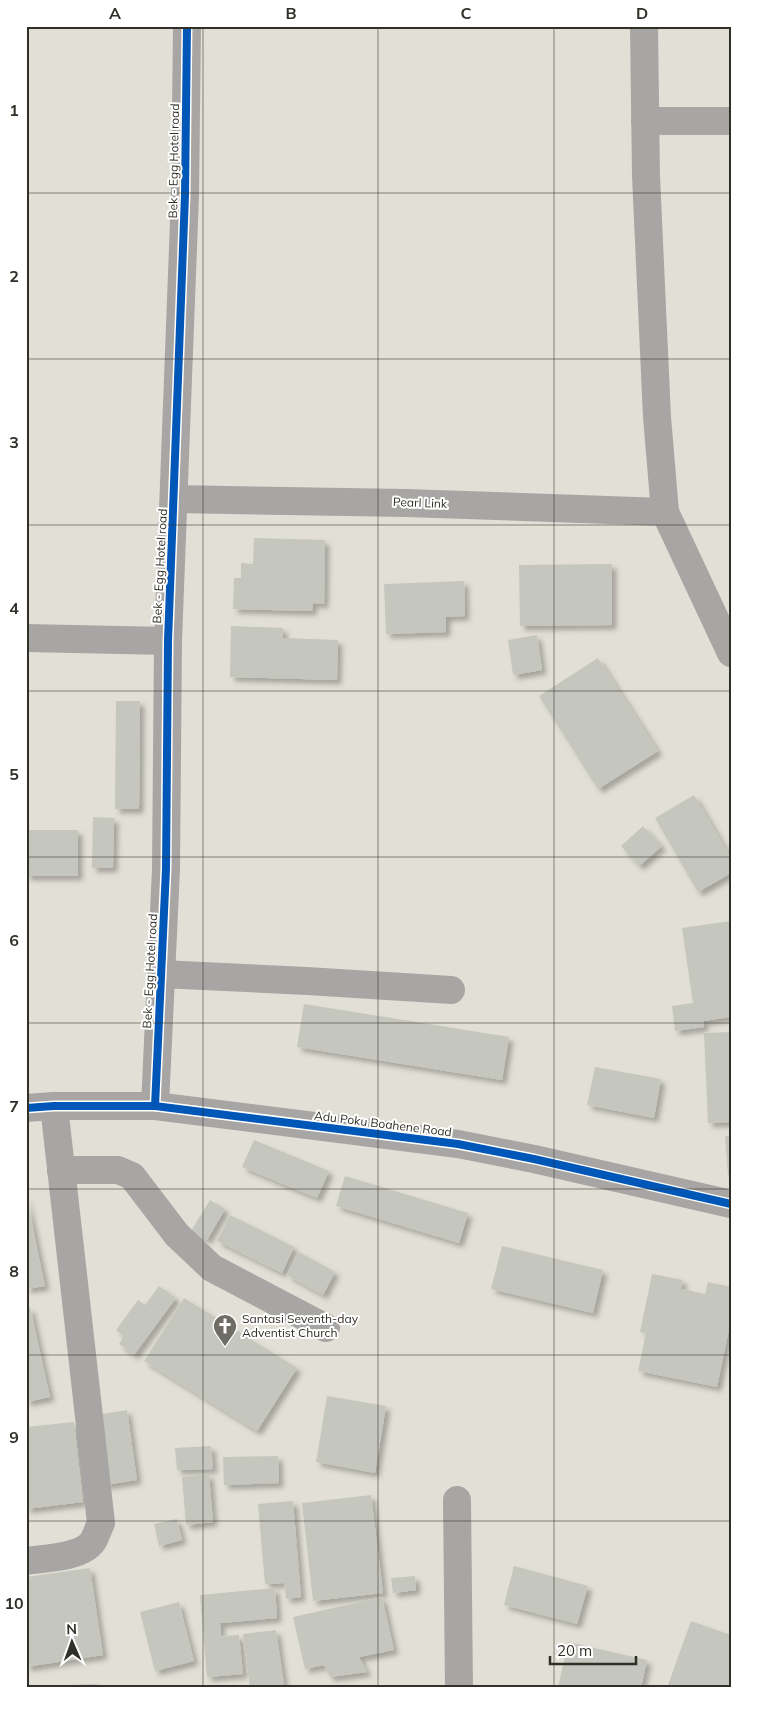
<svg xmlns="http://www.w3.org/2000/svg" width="757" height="1714" font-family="Mulish,sans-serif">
	<defs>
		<filter id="shadow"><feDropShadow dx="4.5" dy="4.5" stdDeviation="2.5" flood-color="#0004"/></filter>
	</defs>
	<rect width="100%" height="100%" fill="#e2e0d6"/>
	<g fill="#c5c6be" filter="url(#shadow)">
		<polygon points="254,538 325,540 324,604 313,603 312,611 233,609 234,578 241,578 241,563 253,564"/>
		<polygon points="612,564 612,625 520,626 519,565"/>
		<polygon points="464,581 465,616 446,617 446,632 386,634 384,584"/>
		<polygon points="231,626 283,628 283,638 338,640 337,680 230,677"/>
		<polygon points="537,635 542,670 513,675 508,640"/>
		<polygon points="598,658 658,751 598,789 539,696"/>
		<polygon points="116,701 140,701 139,809 115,809"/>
		<polygon points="694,795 731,858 731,873 698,892 655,818"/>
		<polygon points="93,817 114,818 113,868 92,868"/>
		<polygon points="643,826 662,846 639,866 621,846"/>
		<rect x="26" y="830" width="52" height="46"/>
		<polygon points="731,921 731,1017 703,1021 704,1027 675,1031 672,1006 693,1003 682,928"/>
		<polygon points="304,1004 509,1037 502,1080 297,1047"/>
		<polygon points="731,1032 731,1122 708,1123 704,1033"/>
		<polygon points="595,1067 661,1079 654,1118 587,1105"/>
		<polygon points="725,1136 731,1136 731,1175 728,1175"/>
		<polygon points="254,1140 329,1171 317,1198 242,1167"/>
		<polygon points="345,1176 468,1213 459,1243 336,1206"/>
		<polygon points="26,1195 45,1286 26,1289"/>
		<polygon points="210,1200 225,1209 207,1240 191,1231"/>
		<polygon points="230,1215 294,1247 282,1273 217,1241"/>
		<polygon points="502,1246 603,1270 593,1313 491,1289"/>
		<polygon points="299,1252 335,1272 323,1295 287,1275"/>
		<polygon points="652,1274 683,1280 681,1289 705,1294 708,1282 731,1287 731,1320 717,1387 638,1371 646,1333 640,1332"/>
		<polygon points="159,1286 176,1298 134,1355 119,1344 124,1336 116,1330 138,1300 145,1305"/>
		<polygon points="184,1298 297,1368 257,1431 144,1361"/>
		<polygon points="30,1307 50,1397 26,1402 26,1308"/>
		<polygon points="327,1396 386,1406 375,1473 316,1462"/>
		<polygon points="127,1410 137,1480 105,1485 96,1415"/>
		<polygon points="74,1422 83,1502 26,1509 26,1427"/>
		<polygon points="211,1446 213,1469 177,1470 175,1448"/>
		<polygon points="278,1456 279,1483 224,1485 223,1457"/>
		<polygon points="209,1474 213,1522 186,1525 182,1477"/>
		<polygon points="371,1495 383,1593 313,1601 302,1503"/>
		<polygon points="293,1501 301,1597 286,1599 284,1583 265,1584 258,1504"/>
		<polygon points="177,1519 182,1540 159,1546 154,1524"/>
		<polygon points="514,1566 588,1586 577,1624 504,1605"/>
		<polygon points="90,1568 103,1655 26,1667 26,1577"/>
		<polygon points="415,1576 416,1590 393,1593 391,1578"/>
		<polygon points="275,1588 277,1618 220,1623 221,1636 239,1635 243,1674 207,1677 200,1595"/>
		<polygon points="382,1597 394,1650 359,1657 367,1672 330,1677 324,1665 305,1669 293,1617"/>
		<polygon points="179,1602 194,1661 155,1671 140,1612"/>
		<polygon points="691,1621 731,1635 731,1688 667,1688"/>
		<polygon points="276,1630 284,1684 250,1688 243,1634"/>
		<polygon points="568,1642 647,1660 641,1688 558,1688"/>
		<polygon points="97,1684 97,1688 42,1688 42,1686"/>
	</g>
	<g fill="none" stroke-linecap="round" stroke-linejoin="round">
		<g stroke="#a8a6a4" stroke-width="28">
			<polyline points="644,26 646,176 657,417 665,512 731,653"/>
			<polyline points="645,121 731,121"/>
			<polyline points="174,499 406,503 665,512"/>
			<polyline points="26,638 168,641"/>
			<polyline points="161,974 307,981 451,990"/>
			<polyline points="155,1106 166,869 168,641 185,195 187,26"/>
			<polyline points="26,1108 54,1106 155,1106 458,1144 534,1159 731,1204"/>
			<polyline points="61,1170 118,1170 132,1176 177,1235 212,1268 326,1328"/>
			<polyline points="457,1500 459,1688"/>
			<path d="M26 1561C45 1558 82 1558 93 1541 96 1536 98 1529 101 1523L54 1106"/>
		</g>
		<g stroke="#fff" stroke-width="11">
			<g id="cycleway">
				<polyline points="155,1106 166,869 168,641 185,195 187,26"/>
				<polyline points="26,1108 54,1106 155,1106 458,1144 534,1159 731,1204"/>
			</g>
		</g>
		<use href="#cycleway" stroke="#0057b8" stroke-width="8"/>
	</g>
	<path fill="none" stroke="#302f28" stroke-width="1" stroke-opacity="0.55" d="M203 26V1688M378 26V1688M554 26V1688M26 193H731M26 359H731M26 525H731M26 691H731M26 857H731M26 1023H731M26 1189H731M26 1355H731M26 1521H731"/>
	<defs>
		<g id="church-pin" transform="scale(1.25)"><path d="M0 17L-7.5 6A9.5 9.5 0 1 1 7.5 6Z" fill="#6e6d65" stroke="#fff"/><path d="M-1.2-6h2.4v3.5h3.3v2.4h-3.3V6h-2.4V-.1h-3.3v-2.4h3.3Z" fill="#fff"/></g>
	</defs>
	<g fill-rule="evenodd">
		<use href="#church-pin" x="225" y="1326"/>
	</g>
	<g text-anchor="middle" stroke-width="4" stroke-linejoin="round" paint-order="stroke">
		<g font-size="12" fill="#302f28" stroke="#fff">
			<text transform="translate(174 161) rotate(-89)" y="4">Bek - Egg Hotel road</text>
			<text transform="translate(420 503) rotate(2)" y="4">Pearl Link</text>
			<text transform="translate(160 566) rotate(-87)" y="4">Bek - Egg Hotel road</text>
			<text transform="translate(150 971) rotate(-87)" y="4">Bek - Egg Hotel road</text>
			<text transform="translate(383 1124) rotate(7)" y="4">Adu Poku Boahene Road</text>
		</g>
		<g font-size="12" fill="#302f28" stroke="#fff" text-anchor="start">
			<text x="242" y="1323">Santasi Seventh-day<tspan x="242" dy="14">Adventist Church</tspan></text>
		</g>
	</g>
	<rect width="757" height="1714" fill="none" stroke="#ffffff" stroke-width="55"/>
	<g transform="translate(72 1642) rotate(358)" stroke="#ffffff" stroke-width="4" paint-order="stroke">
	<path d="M0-4L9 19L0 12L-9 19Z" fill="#302f28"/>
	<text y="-8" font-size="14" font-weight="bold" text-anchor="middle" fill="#302f28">N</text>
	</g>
	<path d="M550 1656v8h86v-8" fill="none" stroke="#302f28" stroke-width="2.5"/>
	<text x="557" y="1656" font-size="15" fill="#302f28" stroke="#ffffff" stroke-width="4" paint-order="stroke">20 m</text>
	<rect x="28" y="28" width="702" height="1658" fill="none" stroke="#302f28" stroke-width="2"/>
	<g font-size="16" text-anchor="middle" font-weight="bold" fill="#302f28">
		<text x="115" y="19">A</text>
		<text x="291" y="19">B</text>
		<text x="466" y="19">C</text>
		<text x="642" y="19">D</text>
		<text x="14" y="116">1</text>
		<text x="14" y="282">2</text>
		<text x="14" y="448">3</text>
		<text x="14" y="614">4</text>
		<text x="14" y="780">5</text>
		<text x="14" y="946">6</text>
		<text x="14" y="1112">7</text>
		<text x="14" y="1277">8</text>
		<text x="14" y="1443">9</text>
		<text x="14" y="1609">10</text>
	</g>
</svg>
